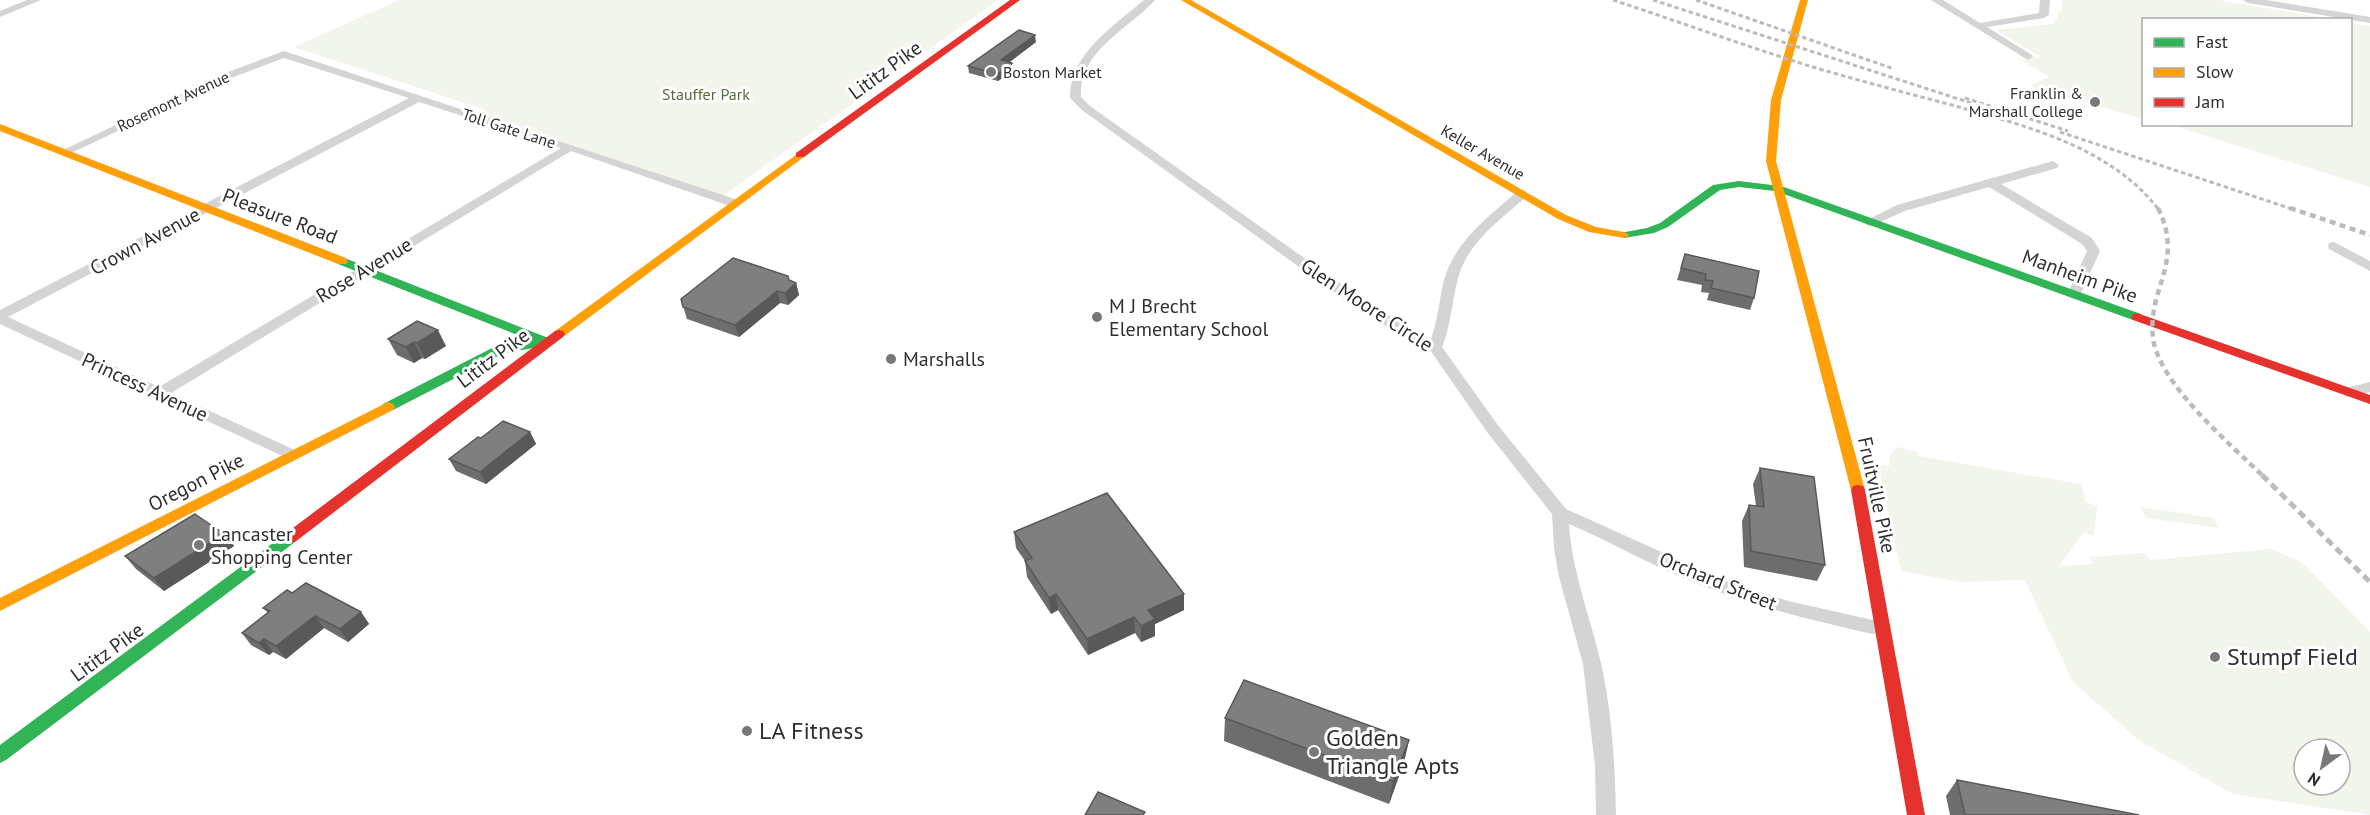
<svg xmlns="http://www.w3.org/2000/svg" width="2370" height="815" font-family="'PT Sans',sans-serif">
	<rect width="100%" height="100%" fill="#fff"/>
	<g fill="#f1f5ec" fill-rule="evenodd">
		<polygon points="399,0 998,0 720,198 477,117 486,110 294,47"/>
		<polygon points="2062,0 2219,0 2331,19 2144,20 2143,119 2030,86 2049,77 2022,60 2041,57 1996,30 2053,24 2058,16 2058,12 2062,11"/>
		<polygon points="2351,23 2370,26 2370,187 2171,125 2350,124"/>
		<path d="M1898 447 1918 452 1919 456 2081 484 2086 502 2097 506 2094 536 2083 533 2059 566 2094 564 2089 557 2144 553 2150 560 2271 549 2301 562 2370 632V815L2233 794 2140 741 2073 682 2025 580 1960 582 1901 571 1878 464 1889 466 1890 454ZM2304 749H2340V785H2304Z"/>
		<polygon points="2141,507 2214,518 2219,528 2146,518"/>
	</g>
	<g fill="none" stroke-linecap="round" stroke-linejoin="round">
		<g fill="#d4d4d4" fill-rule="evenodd">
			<polygon points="27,0 41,0 0,17 0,11"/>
			<path d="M1144 0H1155C1128 30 1079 50 1081 97L1090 106 1341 284 1402 324 1431 339C1438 320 1439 300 1444 280 1455 241 1489 216 1518 191H1526V197C1500 220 1468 242 1458 278 1452 301 1451 325 1442 347L1497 424 1566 509 1726 581 1788 601 1882 622 1888 624 1891 629 1888 634 1882 636C1818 622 1754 607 1693 582 1651 565 1611 542 1569 524 1572 572 1590 616 1601 663 1612 712 1615 765 1616 815H1596L1595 766 1583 664 1559 577 1554 548 1552 514 1487 432 1430 350 1392 330 1331 290 1082 110 1070 98C1069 54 1114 26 1144 0Z"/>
			<polygon points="1931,0 1943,0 1980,23 2039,13 2040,0 2050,0 2049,15 2044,18 1987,27 2032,55 2033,57 2028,60"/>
			<polygon points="2243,0 2266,0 2370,17 2370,23 2248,3"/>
			<path d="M284 51 738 200 740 203 734 207 730 206 571 151 171 393 297 451 299 455 297 459 291 460 0 324V310L409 98 284 58 231 78 69 154 65 156 59 152 223 74ZM419 102 561 148 159 387 8 317Z"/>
			<polygon points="2053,161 2059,165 2057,168 2001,184 2092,238 2100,251 2079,298 2074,299 2067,295 2087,251 2082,244 1989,187 1905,211 1873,225 1869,226 1863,222 1897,205"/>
			<polygon points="2334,242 2370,261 2370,271 2329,249 2328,246 2329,243"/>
			<polygon points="2370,382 2370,392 2347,397 2340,392 2342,389"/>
		</g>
		<g fill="#30b455" fill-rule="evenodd">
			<polygon points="1739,181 1781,186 2141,314 2143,317 2141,320 2133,320 1775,191 1739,187 1720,190 1668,227 1654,233 1624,238 1618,235 1620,233 1647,228 1660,223 1713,185"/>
			<polygon points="342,257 551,339 552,342 546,346 504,353 393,410 383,410 381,407 383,404 496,346 530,340 338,264 336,261"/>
			<polygon points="290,532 295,534 298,538 295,542 6,760 0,763 0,745 285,534"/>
		</g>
		<g fill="#ff9f0a" fill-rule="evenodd">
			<polygon points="1181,0 1191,0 1566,215 1596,227 1624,232 1630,235 1624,238 1589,232 1558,219"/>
			<polygon points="1800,0 1808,0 1781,100 1776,161 1865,490 1863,494 1853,494 1851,490 1766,161 1771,100"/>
			<polygon points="0,124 346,258 348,261 346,264 338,264 0,131"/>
			<polygon points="800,152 804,153 804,157 563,337 555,337 553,334 555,331"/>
			<polygon points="388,402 393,404 395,407 393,410 0,611 0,598"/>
		</g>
		<g fill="#e5322d" fill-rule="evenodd">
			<polygon points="1010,0 1020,0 804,157 796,157 796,153"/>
			<polygon points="2137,313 2370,395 2370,404 2133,320 2131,317 2133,314"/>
			<polygon points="559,330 563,331 565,334 563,337 295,542 285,542 282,538 285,534 555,331"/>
			<polygon points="1858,485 1863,486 1865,490 1925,815 1907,815 1851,490 1853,486"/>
		</g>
		<g stroke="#bbb" stroke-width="3" stroke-dasharray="4.5 3" stroke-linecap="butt">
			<path d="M1613 0C1680 22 1748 47 1816 68 1861 81 1906 93 1952 105 2025 126 2110 146 2159 210"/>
			<polyline points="1653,0 1971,103"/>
			<polyline points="1696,0 1894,69"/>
			<polyline points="1965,98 2068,131"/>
			<polyline points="2060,132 2295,210"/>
		</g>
		<g stroke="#bbb" stroke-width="4.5" stroke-dasharray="6 4.5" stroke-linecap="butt">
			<path d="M2158 208C2185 263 2147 288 2153 338 2159 384 2230 444 2263 476"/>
			<polyline points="2290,208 2370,235"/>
		</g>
		<polyline stroke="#bbb" stroke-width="5" stroke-dasharray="8 5" stroke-linecap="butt" points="2262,475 2370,582"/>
	</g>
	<g fill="#6d6d6d">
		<polygon points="1036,42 1008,63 1012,71 998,81 969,73 968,66"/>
		<polygon points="1685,254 1754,298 1750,310 1707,300 1709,293 1701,292 1702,285 1677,280"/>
		<polygon points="789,281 796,283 799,295 788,305 780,303 739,337 687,319 681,299"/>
		<polygon points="388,339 446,346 425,359 422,358 414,363 397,355"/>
		<polygon points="530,432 536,444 486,484 456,471 449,459 481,438"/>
		<polygon points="1760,468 1825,565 1817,581 1744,567 1742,521 1749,505 1756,506 1753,484"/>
		<polygon points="1014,532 1184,594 1184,610 1155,624 1155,636 1141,642 1135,633 1088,655 1058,610 1051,614 1027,577 1025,561 1016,548"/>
		<polygon points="224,534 234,546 164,591 136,569 125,556"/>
		<polygon points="292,593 361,612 369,624 348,642 324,628 286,659 273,652 269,655 251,645 242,633 268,613 263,608"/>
		<polygon points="1225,718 1409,740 1404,762 1389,804 1224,741"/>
		<polygon points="1957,780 2139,815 1950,815 1946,796"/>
	</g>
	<g fill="#595959">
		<polygon points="1035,35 1036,42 1002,68 1001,60"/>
		<polygon points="1012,63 1012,71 998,81 997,74"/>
		<polygon points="796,283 799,295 788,305 785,293"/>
		<polygon points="777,291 780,303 739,337 735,325"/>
		<polygon points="438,330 446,346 425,359 417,343"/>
		<polygon points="414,342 422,358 414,363 406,347"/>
		<polygon points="530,432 536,444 486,484 480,472"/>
		<polygon points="224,534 234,546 164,591 154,578"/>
		<polygon points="1056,594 1058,610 1051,614 1049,598"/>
		<polygon points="1184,594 1184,610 1155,624 1155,636 1141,642 1141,626 1148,610"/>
		<polygon points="361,612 369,624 348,642 340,629"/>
		<polygon points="315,616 324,628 286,659 276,646"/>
		<polygon points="1134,617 1135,633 1088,655 1087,639"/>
		<polygon points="264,639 273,652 269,655 259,643"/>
		<polygon points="1409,740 1404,762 1389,804 1393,781"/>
	</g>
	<g fill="#7f7f7f" stroke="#595959" stroke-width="1.5">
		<polygon points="1019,30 1035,35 1001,60 1012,63 997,74 968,66"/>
		<polygon points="1685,254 1759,271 1754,298 1711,288 1713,281 1705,280 1706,274 1681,268"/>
		<polygon points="733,258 788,276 789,280 796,283 785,293 777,291 735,325 683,307 681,299"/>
		<polygon points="417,321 438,330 417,343 414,342 406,347 388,339"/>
		<polygon points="503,421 530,432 480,472 449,459 478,437 481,438"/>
		<polygon points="1760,468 1814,477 1825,565 1751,551 1749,505 1764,507"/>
		<polygon points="1107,493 1184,594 1148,610 1155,619 1141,626 1134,617 1087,639 1056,594 1049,598 1025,561 1032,558 1014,532"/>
		<polygon points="195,514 224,534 154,578 125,556"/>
		<polygon points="306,583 361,612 340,629 315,616 276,646 264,639 259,643 242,633 270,611 263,608 287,590 292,593"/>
		<polygon points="1244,680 1409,740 1393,781 1225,718"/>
		<polygon points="1957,780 2139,815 1965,815"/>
		<polygon points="1098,792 1145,812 1143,815 1085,815"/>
	</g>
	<g fill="#787878" stroke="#fff" stroke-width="2">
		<circle cx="991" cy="72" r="6"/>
		<circle cx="2095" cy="102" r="6"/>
		<circle cx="1097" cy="317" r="6"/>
		<circle cx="891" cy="359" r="6"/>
		<circle cx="199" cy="545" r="6"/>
		<circle cx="2215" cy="657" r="6"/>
		<circle cx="747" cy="731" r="6"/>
		<circle cx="1314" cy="752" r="6"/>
	</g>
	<g text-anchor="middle" stroke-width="6" stroke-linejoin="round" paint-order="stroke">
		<g font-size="16" fill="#2f2f2f" stroke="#fff" text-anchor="start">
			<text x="1003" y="78">Boston Market</text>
			<text x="2083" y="99" text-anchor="end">Franklin &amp;<tspan x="2083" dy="18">Marshall College</tspan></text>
		</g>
		<g font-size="16" fill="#506d3a" stroke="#fff">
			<text x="706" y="100">Stauffer Park</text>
		</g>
		<g font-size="16" fill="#2f2f2f" stroke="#fff">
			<text transform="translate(173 101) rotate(-25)" y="6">Rosemont Avenue</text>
			<text transform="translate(509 128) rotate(18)" y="6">Toll Gate Lane</text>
			<text transform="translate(1483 152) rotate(30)" y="6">Keller Avenue</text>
		</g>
		<g font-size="20" fill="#2f2f2f" stroke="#fff">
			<text transform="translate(885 70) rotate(-36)" y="7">Lititz Pike</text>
			<text transform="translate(280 216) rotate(21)" y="7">Pleasure Road</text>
			<text transform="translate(145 241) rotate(-28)" y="7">Crown Avenue</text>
			<text transform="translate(364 270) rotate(-31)" y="7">Rose Avenue</text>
			<text transform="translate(2080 276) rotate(20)" y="7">Manheim Pike</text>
			<text transform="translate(1367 305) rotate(33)" y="7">Glen Moore Circle</text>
			<text transform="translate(493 358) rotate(-37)" y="7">Lititz Pike</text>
			<text transform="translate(145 387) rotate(25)" y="7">Princess Avenue</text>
			<text transform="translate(196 482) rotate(-27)" y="7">Oregon Pike</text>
			<text transform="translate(1877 495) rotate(78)" y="7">Fruitville Pike</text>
			<text transform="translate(1718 581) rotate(22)" y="7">Orchard Street</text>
			<text transform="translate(107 652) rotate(-36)" y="7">Lititz Pike</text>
		</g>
		<g font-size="20" fill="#2f2f2f" stroke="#fff" text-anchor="start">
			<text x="1109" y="313">M J Brecht<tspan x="1109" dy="23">Elementary School</tspan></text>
			<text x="903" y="366">Marshalls</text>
			<text x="211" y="541">Lancaster<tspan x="211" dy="23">Shopping Center</tspan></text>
		</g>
		<g font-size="24" fill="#2f2f2f" stroke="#fff" text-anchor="start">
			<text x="2227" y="665">Stumpf Field</text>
			<text x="759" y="739">LA Fitness</text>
			<text x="1326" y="746">Golden<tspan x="1326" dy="28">Triangle Apts</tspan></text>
		</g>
	</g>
	<rect x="2142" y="18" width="210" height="108" fill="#ffffff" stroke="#acacac" stroke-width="1.5"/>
	<rect x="2154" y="38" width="30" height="9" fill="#30b455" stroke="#acacac" stroke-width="1.5"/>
	<text x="2196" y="48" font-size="18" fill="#2f2f2f">Fast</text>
	<rect x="2154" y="68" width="30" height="9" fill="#ff9f0a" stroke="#acacac" stroke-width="1.5"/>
	<text x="2196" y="78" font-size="18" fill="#2f2f2f">Slow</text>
	<rect x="2154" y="98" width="30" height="9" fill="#e5322d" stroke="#acacac" stroke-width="1.5"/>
	<text x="2196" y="108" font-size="18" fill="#2f2f2f">Jam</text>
	<g transform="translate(2322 767) rotate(213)"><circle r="28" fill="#ffffff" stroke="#acacac" stroke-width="1.5"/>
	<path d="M0-4.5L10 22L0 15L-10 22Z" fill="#787878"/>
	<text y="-9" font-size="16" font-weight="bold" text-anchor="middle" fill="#2f2f2f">N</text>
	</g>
</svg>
